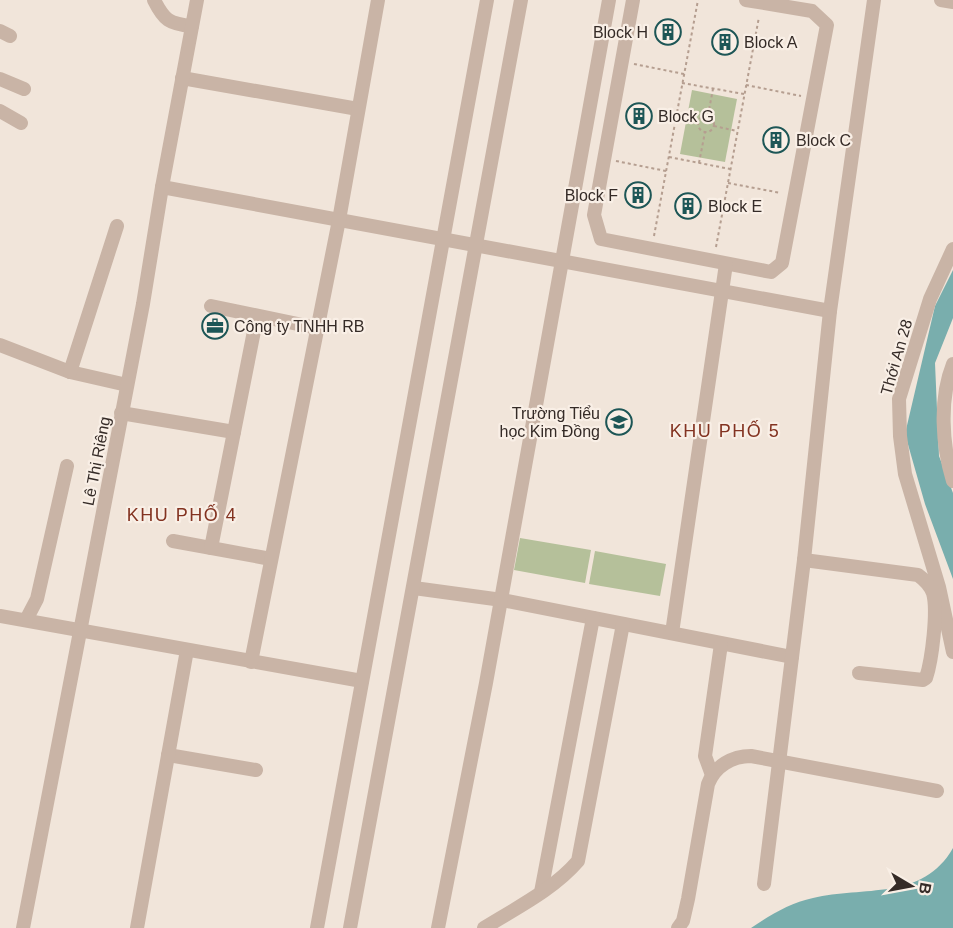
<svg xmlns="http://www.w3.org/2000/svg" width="953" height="928" font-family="Arial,sans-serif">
	<rect width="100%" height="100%" fill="#f1e5da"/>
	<g fill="#b5c09a">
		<polygon points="692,90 737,99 725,162 680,154"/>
		<polygon points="520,538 591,550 585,583 514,570"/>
		<polygon points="595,551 666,564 660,596 589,584"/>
	</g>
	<g fill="#79aead">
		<polygon points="953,270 953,318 935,363 939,456 953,493 953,579 925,504 905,434 935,306"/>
		<path d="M953 848V928H751C770 915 790 903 813 898 863 886 923 901 953 848Z"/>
	</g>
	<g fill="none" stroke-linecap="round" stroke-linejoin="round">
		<g stroke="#b59e90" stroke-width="2" stroke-dasharray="3 3" stroke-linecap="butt">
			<polyline points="634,64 684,74"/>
			<polyline points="682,83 744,94"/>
			<polyline points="746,85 801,96"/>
			<polyline points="708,115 713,89"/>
			<circle cx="706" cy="124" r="8"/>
			<polyline points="676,118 698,123"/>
			<polyline points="714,126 737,131"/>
			<polyline points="669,157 730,169"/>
			<polyline points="616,161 666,171"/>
			<polyline points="699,163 705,132"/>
			<polyline points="728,183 781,193"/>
			<polyline points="654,236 698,0"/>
			<polyline points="716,247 759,17"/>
		</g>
		<g stroke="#c9b4a6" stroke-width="14">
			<path d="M154 0C164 20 169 24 192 26"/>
			<polyline points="633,0 594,215 601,239 771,272 782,263 827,25 812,11 746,0"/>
			<polyline points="941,0 953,2"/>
			<polyline points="0,31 10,36"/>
			<polyline points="182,78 358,109"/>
			<polyline points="0,79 24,89"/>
			<polyline points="0,111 21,123"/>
			<polyline points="162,187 830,311"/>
			<polyline points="953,249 930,299 899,399 900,436 905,474 939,587 953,652"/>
			<polyline points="211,306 317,328"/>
			<polyline points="0,345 70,372 127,385"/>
			<path d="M953 364C939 399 942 445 953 481"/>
			<polyline points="70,372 117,226"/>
			<polyline points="121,413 234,432"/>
			<polyline points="173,541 271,559"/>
			<polyline points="211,548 257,316"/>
			<path d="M804 560 918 575C925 580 930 585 933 593 938 611 932 660 926 678L923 680 859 673"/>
			<polyline points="414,588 502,600 792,657"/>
			<polyline points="0,616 362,681"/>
			<polyline points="26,620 37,599 67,466"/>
			<polyline points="672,633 726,264"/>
			<polyline points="251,662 339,220 378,0"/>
			<polyline points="168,755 256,770"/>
			<polyline points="712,775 705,756 721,644"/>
			<polyline points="764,884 804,560 830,311 874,0"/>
			<polyline points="541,892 593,618"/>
			<polyline points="23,928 143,304 162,187 197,0"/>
			<polyline points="137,928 187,650"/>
			<polyline points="317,928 487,0"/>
			<polyline points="350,928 521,0"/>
			<polyline points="438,928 486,683 609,0"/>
			<path d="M484 928C516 908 553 890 578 861L623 624"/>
			<path d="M678 928 683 921 688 899 708 784C715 766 732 756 751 756L937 791"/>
		</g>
	</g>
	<defs>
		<g id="building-ring" transform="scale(1.35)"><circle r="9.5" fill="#f9efe6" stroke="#1d5656" stroke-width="1.5"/><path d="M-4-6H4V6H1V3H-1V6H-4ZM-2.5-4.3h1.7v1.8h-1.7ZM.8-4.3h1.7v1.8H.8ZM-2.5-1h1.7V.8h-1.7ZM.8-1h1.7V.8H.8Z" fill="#1d5656"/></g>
		<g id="office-ring" transform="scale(1.35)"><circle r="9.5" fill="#f9efe6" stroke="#1d5656" stroke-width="1.5"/><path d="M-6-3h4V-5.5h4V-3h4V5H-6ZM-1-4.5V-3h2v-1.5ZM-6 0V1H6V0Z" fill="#1d5656"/></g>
		<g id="school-ring" transform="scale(1.35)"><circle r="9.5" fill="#f9efe6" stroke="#1d5656" stroke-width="1.5"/><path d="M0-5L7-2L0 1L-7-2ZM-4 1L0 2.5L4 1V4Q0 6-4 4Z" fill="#1d5656"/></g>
	</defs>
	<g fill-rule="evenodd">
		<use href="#building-ring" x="668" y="32"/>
		<use href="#building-ring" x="725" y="42"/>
		<use href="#building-ring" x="639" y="116"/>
		<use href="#building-ring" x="776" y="140"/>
		<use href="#building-ring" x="638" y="195"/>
		<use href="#building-ring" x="688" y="206"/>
		<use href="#office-ring" x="215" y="326"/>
		<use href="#school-ring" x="619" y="422"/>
	</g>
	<g text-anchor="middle" stroke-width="4.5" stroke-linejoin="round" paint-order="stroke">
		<g font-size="16" fill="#352b27" stroke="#f9efe6" text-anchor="start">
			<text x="648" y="38" text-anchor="end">Block H</text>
			<text x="744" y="48">Block A</text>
			<text x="658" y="122">Block G</text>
			<text x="796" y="146">Block C</text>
			<text x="618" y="201" text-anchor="end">Block F</text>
			<text x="708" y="212">Block E</text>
			<text x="234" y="332">Công ty TNHH RB</text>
			<text x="600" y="419" text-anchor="end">Trường Tiểu<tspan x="600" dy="18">học Kim Đồng</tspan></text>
		</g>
		<g font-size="16" fill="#352b27" stroke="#f9efe6">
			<text transform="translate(896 357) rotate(-74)" y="6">Thới An 28</text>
			<text transform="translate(96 461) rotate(-79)" y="6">Lê Thị Riêng</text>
		</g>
		<g font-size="18" letter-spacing="1.5" fill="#833321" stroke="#f9efe6">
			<text x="725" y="437">KHU PHỐ 5</text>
			<text x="182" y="521">KHU PHỐ 4</text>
		</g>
	</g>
	<g transform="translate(911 886) rotate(100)" stroke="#f9efe6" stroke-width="4.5" paint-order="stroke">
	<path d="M0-4.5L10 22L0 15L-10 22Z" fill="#352b27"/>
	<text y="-9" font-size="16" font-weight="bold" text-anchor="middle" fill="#352b27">B</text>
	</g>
</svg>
